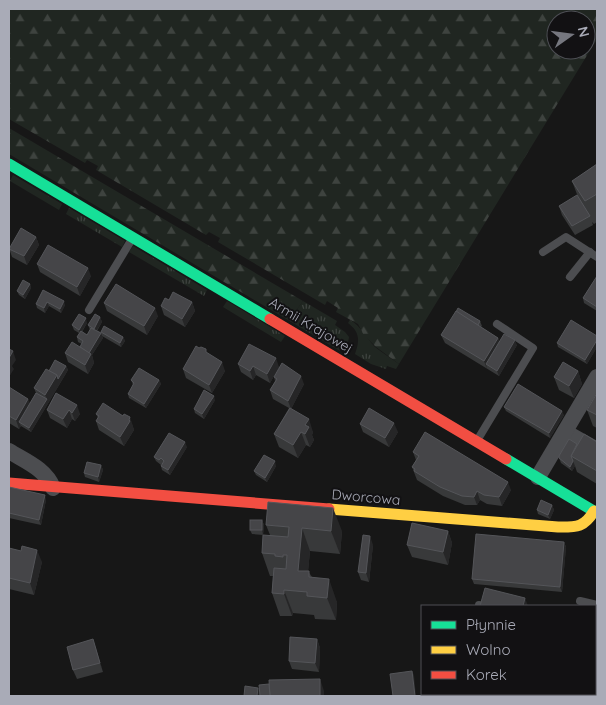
<svg xmlns="http://www.w3.org/2000/svg" width="606" height="705" font-family="Quicksand,sans-serif">
	<defs>
		<pattern id="grass-tufts" width="24" height="20" patternUnits="userSpaceOnUse" patternTransform="scale(1.25)"><rect width="24" height="20" fill="#202621"/><path d="M3 7l-1-3M5 7V3M7 7l1-3M15 17l-1-3M17 17v-4M19 17l1-3" fill="none" stroke="#3e433f"/></pattern>
		<pattern id="forest-firs" width="22" height="20" patternUnits="userSpaceOnUse" patternTransform="scale(1.25)"><rect width="22" height="20" fill="#202621"/><path d="M5 1l3.5 6h-7zM16 11l3.5 6h-7z" fill="#3e433f"/></pattern>
	</defs>
	<rect width="100%" height="100%" fill="#171717"/>
	<g fill="url(#grass-tufts)">
		<polygon points="13,175 62,204 59,210 10,181"/>
		<polygon points="69,208 125,241 122,247 66,214"/>
		<polygon points="133,246 207,290 204,296 129,252"/>
		<polygon points="227,301 285,336 281,342 223,307"/>
		<polygon points="303,301 337,321 335,325 345,332 349,337 347,348 343,346 340,351 293,323 295,312"/>
		<path d="M350 320C361 326 366 338 375 347 382 353 391 358 399 364L396 369 387 366 386 369 371 364 355 354C360 341 360 332 348 323Z"/>
	</g>
	<g fill="url(#forest-firs)" fill-rule="evenodd">
		<path d="M9 9H597V39L399 364 376 347 364 335 358 324 336 312 338 308 327 301 325 305 218 242 220 238 209 232 206 235 96 170 98 166 87 160 85 163 9 119ZM556 20H586V50H556Z"/>
		<polygon points="9,128 303,301 295,312 293,323 9,154"/>
	</g>
	<g fill="none" stroke-linecap="round" stroke-linejoin="round">
		<g stroke="#4c4d50" stroke-width="8">
			<polyline points="543,252 566,237 597,257"/>
			<polyline points="570,277 590,252"/>
			<polyline points="89,310 132,239"/>
			<polyline points="478,439 533,348 497,324"/>
			<polyline points="580,601 597,605"/>
			<polyline points="479,606 479,605"/>
			<polyline points="595,676 597,676"/>
		</g>
		<g stroke="#4c4d50" stroke-width="16">
			<polyline points="565,432 597,450"/>
			<path d="M9 451C25 461 46 469 53 488"/>
			<polyline points="538,477 597,377"/>
		</g>
		<g stroke="#16e098" stroke-width="11">
			<polyline points="9,164 270,319"/>
			<polyline points="506,459 597,513"/>
		</g>
		<path stroke="#ffcf43" stroke-width="11" d="M329 509 558 527C576 527 584 528 594 511"/>
		<g stroke="#f24e42" stroke-width="11">
			<polyline points="270,319 506,459"/>
			<polyline points="9,483 329,509"/>
		</g>
	</g>
	<g fill="#38393a">
		<polygon points="597,164 597,222 594,224 592,222 593,225 575,235 562,215 559,206 578,197 572,181"/>
		<polygon points="36,237 39,245 27,265 12,257 9,248"/>
		<polygon points="37,264 91,276 80,296 40,272"/>
		<polygon points="597,276 597,311 584,303 583,298"/>
		<polygon points="30,284 31,288 25,299 19,295 17,291"/>
		<polygon points="43,290 65,305 61,313 49,306 45,313 37,308 36,304"/>
		<polygon points="169,300 192,302 195,311 185,327 164,315 161,306"/>
		<polygon points="104,303 158,316 147,335 107,311"/>
		<polygon points="100,317 102,322 97,331 101,333 101,332 123,337 125,341 121,347 102,336 103,338 92,355 94,363 88,374 68,362 65,353 80,347 82,344 78,342 77,337 79,333 74,330 72,325 87,323 82,332 87,335 90,330 88,325"/>
		<polygon points="480,321 482,326 481,327 498,338 499,341 517,345 499,376 445,343 441,335"/>
		<polygon points="597,336 597,347 587,364 558,347 557,343"/>
		<polygon points="207,353 225,371 212,393 186,378 183,369"/>
		<polygon points="238,364 279,367 270,383 256,375 253,380 241,372"/>
		<polygon points="66,366 68,370 31,432 21,426 19,429 9,423 9,387 30,403 36,393 34,388 49,371"/>
		<polygon points="578,371 582,384 574,398 559,390 554,377"/>
		<polygon points="274,377 304,384 291,409 313,432 312,435 314,440 310,447 306,445 298,458 279,447 274,434 289,408 273,399 270,390 275,381"/>
		<polygon points="131,380 159,380 161,384 146,408 129,398 128,394 133,385"/>
		<polygon points="56,393 80,414 75,421 72,419 67,428 50,418 47,410"/>
		<polygon points="597,393 597,428 593,426 587,410"/>
		<polygon points="215,400 204,419 195,413 194,409"/>
		<polygon points="504,407 564,415 550,438 506,411"/>
		<polygon points="96,414 123,416 133,426 133,427 134,430 124,446 99,430 96,421 98,418"/>
		<polygon points="360,424 398,432 389,447 363,432"/>
		<polygon points="597,442 597,484 577,472 575,466 572,471 561,463 559,458 578,445"/>
		<polygon points="187,447 170,475 162,470 161,466 163,463 161,465 156,461 154,457"/>
		<polygon points="413,452 511,490 502,506 487,504 480,500 477,505 465,505 443,496 417,480 412,467 416,460"/>
		<polygon points="101,465 103,470 99,482 85,477 84,473"/>
		<polygon points="276,466 267,482 256,475 254,471"/>
		<polygon points="9,487 46,500 41,525 9,518"/>
		<polygon points="552,505 554,510 550,519 538,514 537,510"/>
		<polygon points="262,520 264,525 263,535 252,534 250,530"/>
		<polygon points="266,525 342,531 340,554 310,551 308,571 312,577 337,602 336,620 315,619 314,615 293,613 292,616 280,616 272,593 273,576 270,576 262,553 270,535"/>
		<polygon points="448,531 452,543 448,565 412,557 407,545"/>
		<polygon points="564,542 566,547 562,592 474,584 472,579"/>
		<polygon points="373,545 369,582 361,580 358,572"/>
		<polygon points="9,548 42,562 34,595 9,589"/>
		<rect x="595" y="613" width="2" height="45"/>
		<polygon points="93,639 103,672 77,679 73,670"/>
		<polygon points="317,639 320,648 319,672 292,669 289,661"/>
	</g>
	<g fill="#262627">
		<polygon points="36,237 39,245 27,265 24,256"/>
		<polygon points="88,268 91,276 80,296 77,287"/>
		<polygon points="30,284 31,288 25,299 23,295"/>
		<polygon points="64,301 65,305 61,313 60,309"/>
		<polygon points="47,302 49,306 45,313 44,308"/>
		<polygon points="192,302 195,311 185,327 182,319"/>
		<polygon points="155,308 158,316 147,335 144,326"/>
		<polygon points="100,317 102,322 95,333 94,329"/>
		<polygon points="86,318 87,323 80,334 79,330"/>
		<polygon points="101,333 103,338 92,355 94,363 88,374 85,365 88,355"/>
		<polygon points="123,337 125,341 121,347 120,343"/>
		<polygon points="498,338 501,346 486,364 487,369 484,361"/>
		<polygon points="515,340 517,345 499,376 497,371"/>
		<polygon points="597,340 597,347 587,364 585,360"/>
		<polygon points="13,351 16,360 12,366 14,369 9,377 9,358"/>
		<polygon points="276,358 279,367 270,383 267,374"/>
		<polygon points="222,362 225,371 212,393 209,385"/>
		<polygon points="66,366 68,370 31,432 29,428 47,399 45,395 57,375"/>
		<polygon points="253,366 256,375 253,380 250,371"/>
		<polygon points="578,371 582,384 574,398 569,386"/>
		<polygon points="301,376 304,384 291,409 288,401"/>
		<polygon points="159,380 161,384 146,408 144,404"/>
		<polygon points="214,396 215,400 204,419 202,414"/>
		<polygon points="28,399 32,407 19,422 21,426 19,429 16,420"/>
		<polygon points="77,405 80,414 75,421 72,413"/>
		<polygon points="69,410 72,419 67,428 63,419"/>
		<polygon points="562,411 564,415 550,438 549,433"/>
		<polygon points="130,417 133,426 133,427 134,430 124,446 120,437"/>
		<polygon points="309,419 313,432 312,435 314,440 310,447 305,434 305,425"/>
		<polygon points="394,423 398,432 389,447 385,438"/>
		<polygon points="301,432 306,445 298,458 293,445"/>
		<polygon points="185,442 187,447 170,475 168,470"/>
		<polygon points="275,461 276,466 267,482 265,478"/>
		<polygon points="573,461 575,466 572,471 570,467"/>
		<polygon points="101,465 103,470 99,482 98,477"/>
		<polygon points="508,482 511,490 502,506 499,497"/>
		<polygon points="477,491 480,500 477,505 474,497"/>
		<polygon points="45,495 46,500 41,525 39,520"/>
		<polygon points="552,505 554,510 550,519 548,515"/>
		<polygon points="333,508 342,531 340,554 331,531"/>
		<polygon points="262,520 264,525 263,535 262,530"/>
		<polygon points="302,528 310,551 306,593 298,571"/>
		<polygon points="448,531 452,543 448,565 443,552"/>
		<polygon points="370,536 373,545 369,582 366,573"/>
		<polygon points="564,542 566,547 562,592 560,587"/>
		<polygon points="37,550 42,562 34,595 30,583"/>
		<polygon points="329,579 337,602 336,620 327,598"/>
		<polygon points="284,590 293,613 292,616 284,594"/>
		<polygon points="525,598 528,606 523,606"/>
		<polygon points="93,639 96,648 103,672 100,663"/>
		<polygon points="317,639 320,648 319,672 315,663"/>
		<polygon points="412,671 414,675 416,696 415,696"/>
		<polygon points="320,679 324,691 324,696 320,696"/>
		<polygon points="258,688 261,696 257,696"/>
		<polygon points="488,694 496,694 495,696 488,696"/>
		<rect x="586" y="694" width="5" height="2"/>
	</g>
	<g fill="#454548" stroke="#545559">
		<polygon points="597,164 597,194 585,201 572,181"/>
		<polygon points="577,195 590,216 572,226 559,206"/>
		<polygon points="21,228 36,237 24,256 9,249"/>
		<polygon points="48,245 88,268 77,287 37,264"/>
		<polygon points="597,276 597,307 583,298"/>
		<polygon points="23,280 30,284 23,295 17,291"/>
		<polygon points="116,284 155,308 144,326 104,303"/>
		<polygon points="43,290 64,301 60,309 47,302 44,308 36,304"/>
		<polygon points="173,292 192,302 182,319 161,306 165,298 169,300"/>
		<polygon points="458,308 480,321 478,325 456,312"/>
		<polygon points="456,311 498,338 484,361 441,335"/>
		<polygon points="79,314 86,318 79,330 72,325"/>
		<polygon points="95,314 100,317 94,329 88,325"/>
		<polygon points="571,320 597,336 597,340 585,360 557,343"/>
		<polygon points="104,326 123,337 120,343 101,332"/>
		<polygon points="91,328 101,333 89,353 80,347 83,341 77,337 81,331 87,335"/>
		<polygon points="504,334 515,340 497,371 486,364"/>
		<polygon points="72,342 91,354 85,365 65,353"/>
		<polygon points="249,344 276,358 267,374 253,366 250,371 238,364"/>
		<polygon points="196,346 199,348 201,347 206,349 206,352 222,362 209,385 183,369"/>
		<polygon points="9,349 13,351 9,358"/>
		<polygon points="55,360 66,366 58,379 57,375 49,371"/>
		<polygon points="563,362 578,371 569,386 554,377"/>
		<polygon points="282,363 301,376 288,401 270,390 277,379 274,377"/>
		<polygon points="139,368 159,380 144,404 128,394 134,383 131,380"/>
		<polygon points="46,369 57,375 45,395 34,388"/>
		<polygon points="518,384 562,411 549,433 504,407"/>
		<polygon points="9,387 28,399 16,420 9,416"/>
		<polygon points="204,390 214,396 202,414 194,409"/>
		<polygon points="36,393 47,399 29,428 19,422"/>
		<polygon points="56,393 77,405 72,413 69,410 63,419 47,410"/>
		<polygon points="597,393 597,415 587,410"/>
		<polygon points="103,403 123,416 124,414 130,417 129,420 130,421 120,437 96,421 99,416 96,414"/>
		<polygon points="290,408 309,419 305,425 309,427 305,434 301,432 293,445 274,434"/>
		<polygon points="369,408 394,423 385,438 360,424"/>
		<polygon points="425,432 508,482 499,497 484,495 477,491 474,497 462,496 440,487 414,471 415,469 412,467 419,456 413,452"/>
		<polygon points="169,433 185,442 168,470 161,466 164,461 161,458 159,460 154,457"/>
		<polygon points="584,434 597,442 597,471 571,456"/>
		<polygon points="569,439 577,444 571,456 573,461 570,467 559,458 559,456"/>
		<polygon points="264,455 275,461 265,478 254,471"/>
		<polygon points="87,462 101,465 98,477 84,473"/>
		<polygon points="9,487 45,495 39,520 9,513"/>
		<polygon points="541,500 552,505 548,515 537,510"/>
		<polygon points="268,502 333,508 331,531 302,528 298,571 309,571 309,577 329,579 327,598 307,596 307,592 284,590 284,594 272,593 274,568 286,569 287,555 283,555 283,557 275,556 275,554 262,553 263,535 288,537 289,527 266,525"/>
		<rect x="250" y="520" width="12" height="10"/>
		<polygon points="412,523 448,531 443,552 407,545"/>
		<polygon points="476,534 564,542 560,587 472,579"/>
		<polygon points="363,535 370,536 366,573 358,572"/>
		<polygon points="22,546 37,550 30,583 9,578 9,548 21,551"/>
		<polygon points="485,588 525,598 523,606 480,606"/>
		<polygon points="595,613 597,613 597,651 595,650"/>
		<polygon points="290,637 317,639 315,663 289,661"/>
		<polygon points="93,639 100,663 73,670 67,647"/>
		<polygon points="412,671 415,696 393,696 390,674"/>
		<polygon points="320,679 320,696 270,696 269,680"/>
		<polygon points="269,684 270,696 260,696 259,685"/>
		<polygon points="245,686 258,688 257,696 244,696"/>
		<rect x="445" y="694" width="43" height="2"/>
		<polygon points="507,694 518,694 517,696 507,696"/>
		<polygon points="554,694 586,694 586,696 557,696 557,695"/>
	</g>
	<g text-anchor="middle" stroke-width="4" stroke-linejoin="round" paint-order="stroke">
		<g font-size="14" fill="#a9abb7" stroke="#121113">
			<text transform="translate(311 325) rotate(31)" y="5">Armii Krajowej</text>
			<text transform="translate(366 497) rotate(5)" y="5">Dworcowa</text>
		</g>
	</g>
	<rect width="606" height="705" fill="none" stroke="#a9abb7" stroke-width="20"/>
	<rect x="421" y="605" width="175" height="90" fill="#121113" stroke="#4e4f55"/>
	<rect x="431" y="621" width="25" height="8" fill="#16e098" stroke="#4e4f55"/>
	<text x="466" y="630" font-size="15" fill="#a9abb7">Płynnie</text>
	<rect x="431" y="646" width="25" height="8" fill="#ffcf43" stroke="#4e4f55"/>
	<text x="466" y="655" font-size="15" fill="#a9abb7">Wolno</text>
	<rect x="431" y="671" width="25" height="8" fill="#f24e42" stroke="#4e4f55"/>
	<text x="466" y="680" font-size="15" fill="#a9abb7">Korek</text>
	<g transform="translate(571 35) rotate(76)"><circle r="24" fill="#121113" stroke="#4e4f55"/>
	<path d="M0-4L9 19L0 12L-9 19Z" fill="#76777f"/>
	<text y="-8" font-size="14" font-weight="bold" text-anchor="middle" fill="#a9abb7">N</text>
	</g>
</svg>
